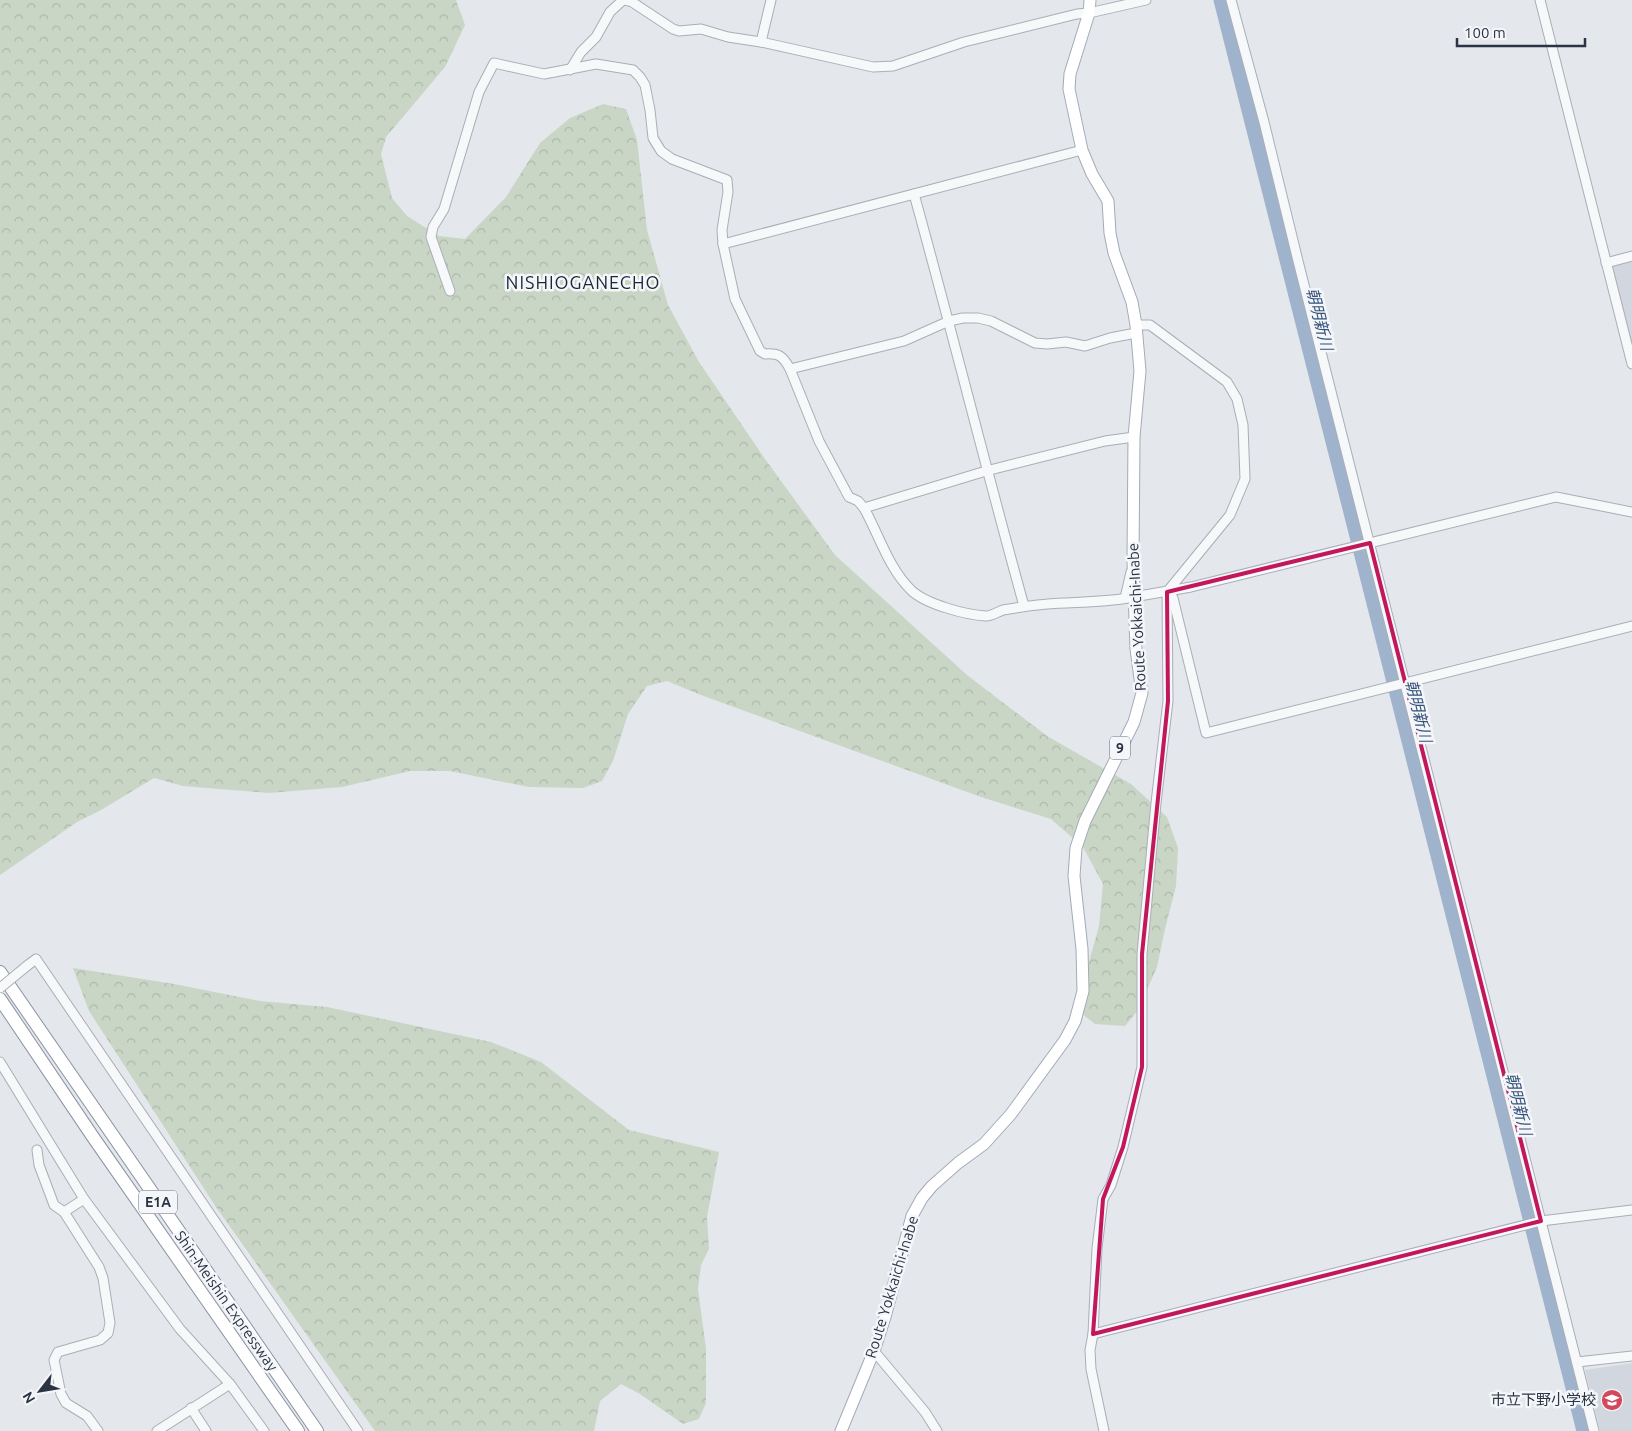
<svg xmlns="http://www.w3.org/2000/svg" width="1632" height="1431" font-family="Ubuntu,'Noto Sans JP',sans-serif">
	<defs>
		<pattern id="forest-crowns" width="20" height="18" patternUnits="userSpaceOnUse" patternTransform="scale(1.25)"><rect width="20" height="18" fill="#c9d6c5"/><path d="M2 6a3 3 0 1 1 6 0M12 15a3 3 0 1 1 6 0" fill="none" stroke="#adb8ab"/></pattern>
	</defs>
	<rect width="100%" height="100%" fill="#e4e7ec"/>
	<g fill="#d2d6de">
		<polygon points="1632,259 1632,346 1611,264"/>
		<polygon points="1632,1363 1632,1431 1600,1431 1585,1370"/>
	</g>
	<g fill="url(#forest-crowns)">
		<polygon points="0,0 456,0 465,25 445,67 386,137 381,154 392,198 407,216 439,236 465,239 506,197 540,143 570,118 603,104 626,109 637,140 647,230 668,305 699,362 765,459 835,555 967,675 1047,736 1131,784 1167,817 1178,848 1176,886 1165,929 1157,967 1138,1010 1125,1026 1095,1024 1076,1009 1099,926 1103,884 1083,847 1051,819 981,797 701,695 667,681 647,686 628,714 613,761 602,781 583,788 529,787 450,771 410,771 342,787 269,793 183,786 154,778 101,810 77,822 0,875"/>
		<polygon points="73,968 174,984 260,1001 327,1007 491,1042 541,1062 629,1130 719,1152 707,1217 709,1249 701,1265 698,1289 706,1349 706,1403 699,1419 683,1424 640,1394 621,1384 600,1401 594,1431 375,1431 216,1207 89,1011"/>
	</g>
	<g fill="none" stroke-linecap="round" stroke-linejoin="round">
		<polyline stroke="#9fb4cc" stroke-width="15" points="1221,0 1584,1431"/>
		<g stroke="#a9aeb7" stroke-width="11">
			<g id="minor">
				<polyline points="624,0 632,2 673,29 679,31 701,29 728,37 761,42 873,67 893,66 964,42 1077,14 1089,13 1146,0"/>
				<polyline points="1231,0 1264,122 1298,261 1594,1431"/>
				<polyline points="1540,0 1632,364"/>
				<polyline points="761,42 771,0"/>
				<polyline points="570,70 581,52 596,37 610,12 623,0"/>
				<path d="M914 194C952 331 986 469 1024 606"/>
				<polyline points="723,244 1082,150"/>
				<polyline points="1606,263 1632,256"/>
				<path d="M450 291 431 237 433 227 444 209 479 92 494 63 544 74 596 64 633 70 640 77 645 85 650 110 653 138 661 151 672 159 727 180 728 192 722 230 723 244 735 299 760 351 765 354C779 353 783 356 790 369L819 441 849 497 858 501 864 508C879 535 889 569 911 590 925 604 966 615 986 616 992 616 997 612 1003 610 1009 609 1016 608 1022 607 1057 601 1093 604 1128 598"/>
				<polyline points="790,369 904,341 949,321 963,318 978,318 991,321 1035,343 1047,344 1066,342 1085,346 1110,338 1136,333"/>
				<polyline points="864,508 986,471 1105,441 1134,437"/>
				<polyline points="1167,592 1173,598 1206,733 1632,626"/>
				<polyline points="1139,596 1191,587 1556,497 1632,512"/>
				<polyline points="1125,598 1131,572"/>
				<polyline points="28,965 36,959 358,1431"/>
				<polyline points="0,1062 84,1199"/>
				<polyline points="37,1150 39,1165 54,1205 64,1212 99,1267 103,1278 110,1323 108,1333 100,1340 58,1352 54,1360 61,1394 66,1403 87,1416 98,1431"/>
				<polyline points="64,1212 84,1199 180,1329 230,1384 264,1431"/>
				<polyline points="1093,1334 1541,1221 1632,1210"/>
				<polyline points="874,1351 925,1412 937,1431"/>
				<polyline points="1577,1362 1632,1356"/>
				<polyline points="191,1408 206,1431"/>
				<polyline points="157,1431 230,1384"/>
				<polyline points="1104,1431 1091,1369 1090,1350 1093,1334 1097,1248 1103,1199 1111,1185 1123,1147 1142,1067 1142,954 1156,803 1168,701 1167,592 1230,515 1245,479 1243,425 1237,399 1227,382 1150,325 1136,325"/>
			</g>
		</g>
		<g stroke="#a3abb8" stroke-width="13">
			<polyline id="major" points="841,1431 874,1351 885,1317 912,1216 922,1198 932,1186 958,1163 984,1144 1011,1114 1065,1040 1075,1021 1083,991 1082,949 1074,876 1076,848 1085,821 1134,722 1142,693 1136,649 1133,561 1134,437 1140,371 1136,325 1132,302 1114,253 1110,233 1108,201 1092,174 1082,150 1069,89 1070,74 1089,13 1090,0"/>
		</g>
		<g stroke="#8b94a3" stroke-width="14">
			<g id="highway">
				<polyline points="0,972 317,1431"/>
				<polyline points="0,999 93,1137 298,1431"/>
			</g>
		</g>
		<use href="#minor" stroke="#f7f8fa" stroke-width="9"/>
		<use href="#major" stroke="#fff" stroke-width="11"/>
		<use href="#highway" stroke="#fff" stroke-width="12"/>
		<g stroke="#a9aeb7" stroke-width="11" stroke-linecap="butt">
			<polyline id="minor-bridge" points="0,988 28,965"/>
		</g>
		<use href="#minor-bridge" stroke="#f7f8fa" stroke-width="9"/>
	</g>
	<path fill="none" stroke="#c2185b" stroke-width="4" stroke-linejoin="round" d="M1370 543 1541 1221 1093 1334 1103 1199 1123 1147 1142 1067V954L1168 701 1167 592Z"/>
	<defs>
		<g id="school-disc" transform="scale(1.125)"><circle r="9.5" fill="#d1495b" stroke="#f4f6f9"/><path d="M0-5L7-2L0 1L-7-2ZM-4 1L0 2.5L4 1V4Q0 6-4 4Z" fill="#fff"/></g>
	</defs>
	<g fill-rule="evenodd">
		<use href="#school-disc" x="1612" y="1400"/>
	</g>
	<g text-anchor="middle" stroke-width="5" stroke-linejoin="round" paint-order="stroke">
		<g fill="#f4f6f9" stroke="#676e7b" stroke-width="1">
			<rect x="1110" y="736.5" width="20" height="23" rx="4"/>
			<rect x="139" y="1190.5" width="38" height="23" rx="4"/>
		</g>
		<g font-size="14" font-weight="bold" fill="#2b3445">
			<text x="1120" y="753">9</text>
			<text x="158" y="1207">E1A</text>
		</g>
		<g font-size="15" fill="#2b3445" stroke="#f4f6f9">
			<text transform="translate(1137 617) rotate(-93)" y="5">Route Yokkaichi-Inabe</text>
			<text transform="translate(892 1287) rotate(-73)" y="5">Route Yokkaichi-Inabe</text>
			<text transform="translate(226 1301) rotate(55)" y="5">Shin-Meishin Expressway</text>
		</g>
		<g font-size="15" fill="#2b3445" stroke="#f4f6f9" text-anchor="end">
			<text x="1596" y="1405">市立下野小学校</text>
		</g>
		<g font-size="16" font-style="italic" fill="#34527a" stroke="#f4f6f9">
			<text transform="translate(1320 319) rotate(76)" y="6">朝明新川</text>
			<text transform="translate(1419 711) rotate(76)" y="6">朝明新川</text>
			<text transform="translate(1519 1104) rotate(76)" y="6">朝明新川</text>
		</g>
		<g font-size="18" letter-spacing="1" fill="#1d2536" stroke="#f4f6f9">
			<text x="583" y="289">NISHIOGANECHO</text>
		</g>
	</g>
	<g transform="translate(40 1391) rotate(239)" stroke="#f4f6f9" stroke-width="4" paint-order="stroke">
	<path d="M0-4L9 19L0 12L-9 19Z" fill="#2b3445"/>
	<text y="-8" font-size="14" font-weight="bold" text-anchor="middle" fill="#2b3445">N</text>
	</g>
	<path d="M1457 38v8h128v-8" fill="none" stroke="#2b3445" stroke-width="2.5"/>
	<text x="1464" y="38" font-size="15" fill="#2b3445" stroke="#f4f6f9" stroke-width="4" paint-order="stroke">100 m</text>
</svg>
